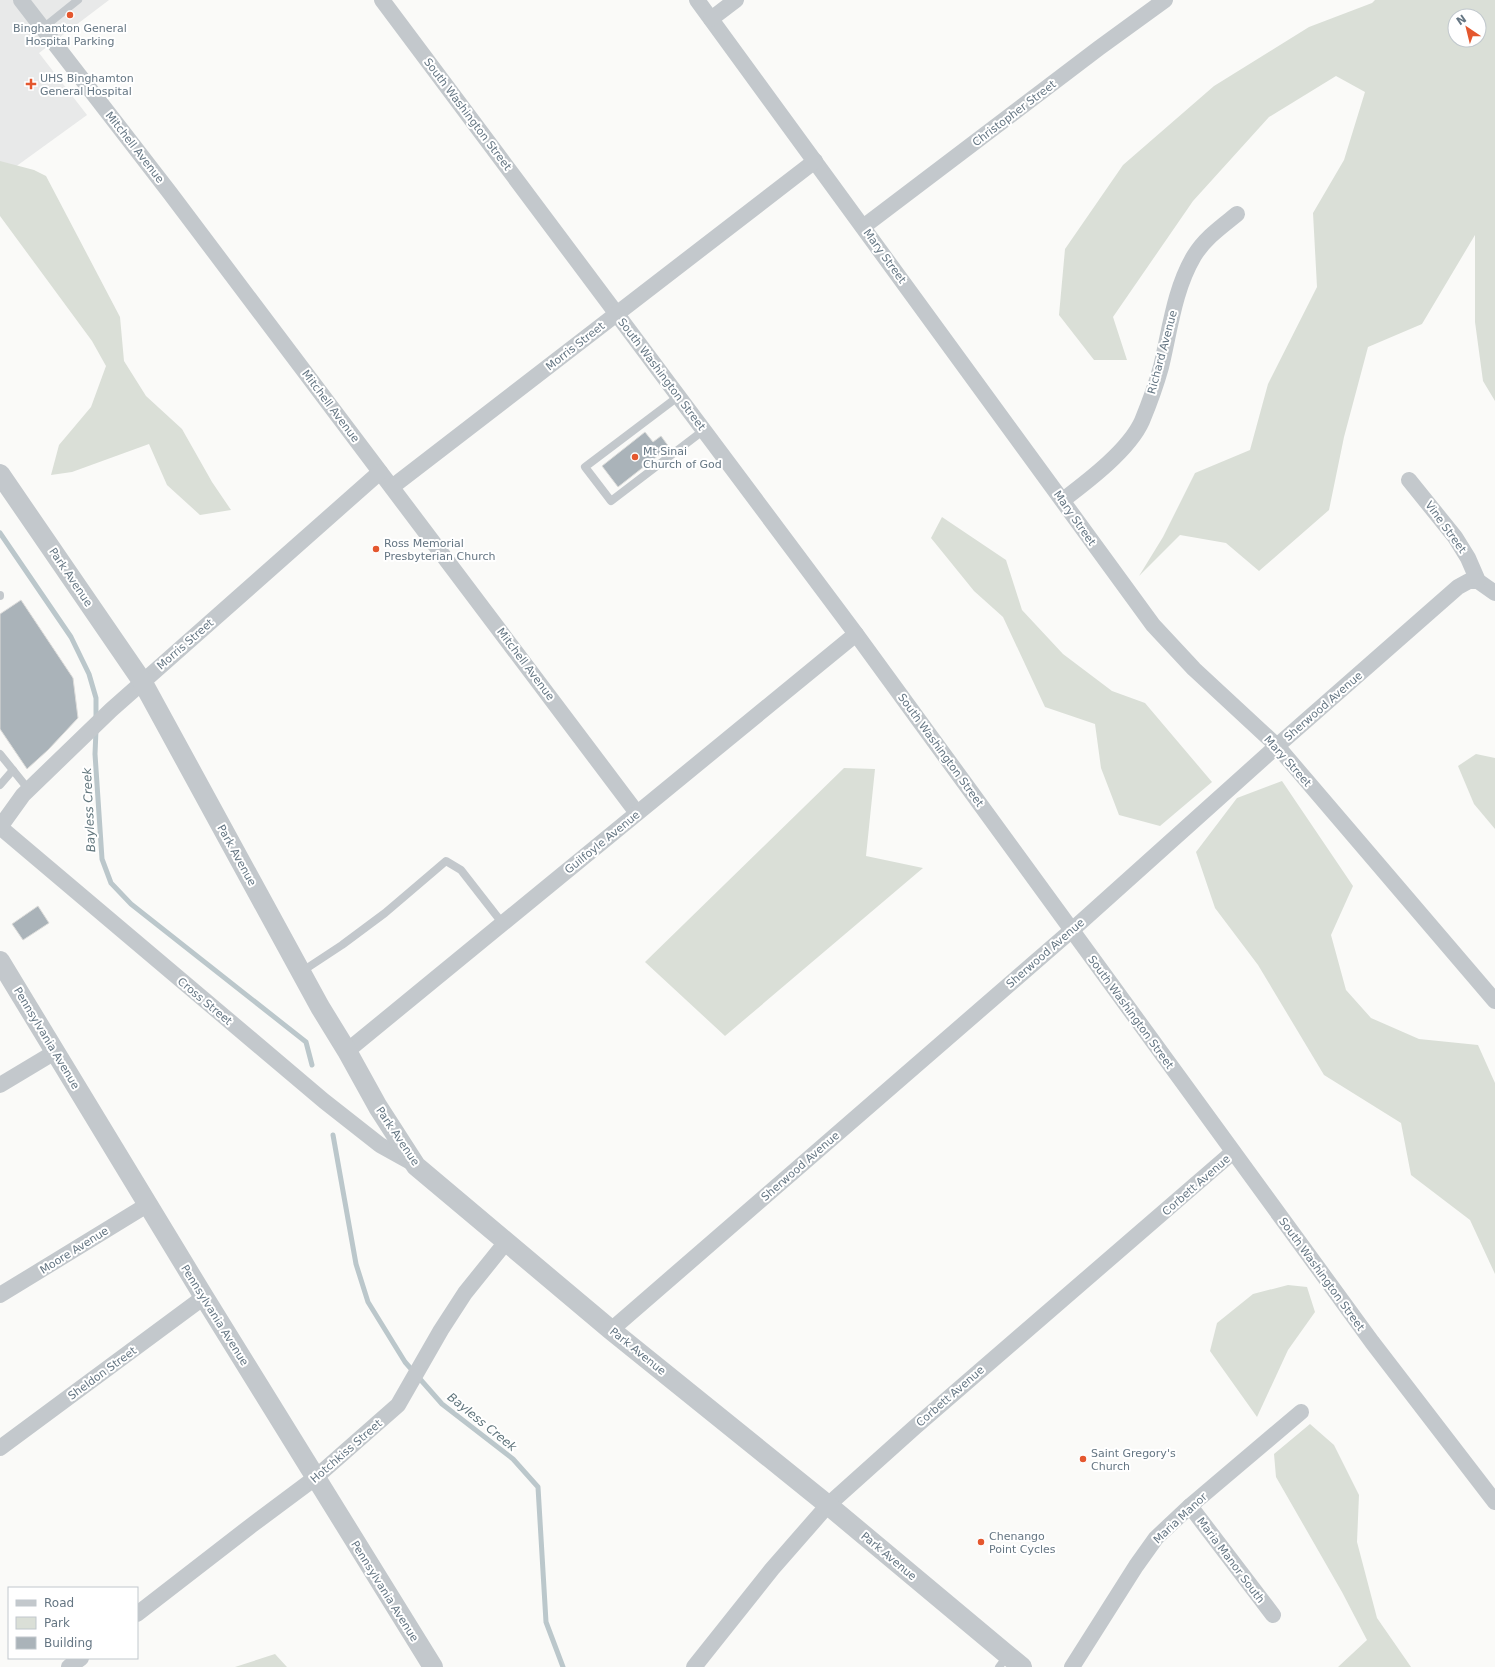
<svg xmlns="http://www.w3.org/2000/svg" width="1495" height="1667" font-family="'DejaVu Sans',sans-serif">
	<rect width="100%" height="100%" fill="#fafaf8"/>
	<polygon fill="#e8e9e9" points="0,0 109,0 39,53 87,115 0,178"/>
	<g fill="#dadfd7" fill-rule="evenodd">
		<path d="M1375 0H1495V401L1483 381 1475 322V235L1422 324 1368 347 1344 437 1329 510 1259 571 1226 543 1180 535 1139 576 1163 537 1195 473 1250 450 1268 384 1317 287 1313 213 1344 160 1365 92 1336 76 1269 117 1193 201 1113 317 1127 360H1094L1059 315 1065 249 1123 165 1214 86 1309 27 1372 3ZM1455 16H1479V40H1455Z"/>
		<polygon points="0,161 34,170 46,176 120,317 124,361 146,396 182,429 212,482 231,510 200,515 167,485 149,444 72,472 51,475 59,445 91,407 106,366 92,341 0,216"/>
		<polygon points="942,517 1006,560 1022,610 1063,654 1112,691 1145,703 1212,782 1160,826 1119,815 1101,768 1095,724 1045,707 1003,617 974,591 931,538"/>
		<polygon points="1476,754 1495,758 1495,829 1474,804 1458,766"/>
		<polygon points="844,768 875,769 866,856 923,868 725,1036 645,962"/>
		<polygon points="1282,781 1353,886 1331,935 1346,990 1371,1018 1419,1039 1478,1045 1495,1083 1495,1274 1470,1220 1411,1175 1401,1123 1324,1075 1258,965 1215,908 1196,852 1237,798"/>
		<polygon points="1288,1285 1307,1287 1315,1312 1288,1350 1257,1417 1210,1351 1217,1323 1253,1294"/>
		<polygon points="1310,1424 1334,1445 1359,1495 1357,1542 1377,1618 1411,1667 1338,1667 1367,1640 1342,1592 1276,1477 1274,1454"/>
		<polygon points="275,1654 287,1667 235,1667"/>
	</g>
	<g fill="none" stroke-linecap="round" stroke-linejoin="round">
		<g stroke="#bbc7cb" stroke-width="5">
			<polyline points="0,533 71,637 89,674 96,698 96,720"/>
			<polyline points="96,730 95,754 102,859 111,883 131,904 306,1042 312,1065"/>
			<polyline points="333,1135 356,1264 368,1302 405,1362 442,1404 513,1459 538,1487 546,1622 563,1667"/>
		</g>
	</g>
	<g fill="#aab3b9" stroke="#dcdcda">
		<polygon points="645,432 653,442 661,436 669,447 618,487 602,466"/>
		<polygon points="21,600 73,678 78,718 48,750 27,769 0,729 0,614"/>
		<polygon points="38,906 49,923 23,940 12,924"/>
	</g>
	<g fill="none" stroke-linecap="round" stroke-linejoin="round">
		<g stroke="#c3c8cc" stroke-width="8">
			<polyline points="43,28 78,0"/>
			<polyline points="679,396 585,467 611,501 704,430"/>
			<polyline points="0,595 0,596"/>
			<polyline points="0,754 29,790"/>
			<polyline points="0,785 13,770"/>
			<polyline points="301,972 342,945 385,913 446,861 461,870 503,924"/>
			<polyline points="999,1667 1007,1656"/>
		</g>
		<g stroke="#c3c8cc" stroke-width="16">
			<polyline points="21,0 170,193 637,813"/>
			<polyline points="382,0 856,634 1372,1342 1495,1502"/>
			<polyline points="697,0 1153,625 1194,669 1277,746 1495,1001"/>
			<polyline points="711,19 736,0"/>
			<polyline points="863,227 1099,48 1165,0"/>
			<polyline points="1409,480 1455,537 1468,558 1478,581 1495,593"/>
			<polyline points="392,487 815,161"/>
			<path d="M1063 500C1088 481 1129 450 1142 421 1149 404 1156 385 1161 367 1170 330 1174 290 1194 256 1205 238 1221 227 1237 214"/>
			<polyline points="0,827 324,1101 380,1145 416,1165"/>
			<polyline points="0,827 23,795 111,710 380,472"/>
			<polyline points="347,1051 856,634"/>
			<polyline points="0,1085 55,1052"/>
			<polyline points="0,1295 147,1205"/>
			<polyline points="611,1330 1072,930 1277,746 1458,587 1469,581 1478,581"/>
			<polyline points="0,1448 204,1297"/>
			<polyline points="1190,1506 1273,1615"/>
			<polyline points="137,1614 252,1525 315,1478 398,1405 441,1330 465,1293 506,1242"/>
			<polyline points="69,1667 81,1658"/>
			<polyline points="694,1667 772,1569 828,1505 915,1427 1233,1152"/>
			<polyline points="1072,1667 1136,1566 1156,1538 1190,1506 1301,1412"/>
		</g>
		<g stroke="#c3c8cc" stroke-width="20">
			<polyline points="0,474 142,681 320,1007 347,1051 378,1107 416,1166 611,1330 828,1505 1022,1667"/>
			<polyline points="0,961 204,1297 433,1667"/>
		</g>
	</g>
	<g fill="#e4572e" stroke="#fff" stroke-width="1.5">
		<circle cx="70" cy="15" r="4"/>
		<path d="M29 78h4v4h4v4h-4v4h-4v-4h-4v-4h4z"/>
		<circle cx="635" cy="457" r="4"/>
		<circle cx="376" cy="549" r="4"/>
		<circle cx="1083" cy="1459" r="4"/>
		<circle cx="981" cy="1542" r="4"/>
	</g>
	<g text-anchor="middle" stroke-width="4" stroke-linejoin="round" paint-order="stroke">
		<g font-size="11" fill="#657683" stroke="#fff" text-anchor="start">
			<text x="70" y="32" text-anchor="middle">Binghamton General<tspan x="70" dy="13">Hospital Parking</tspan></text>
			<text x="40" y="82">UHS Binghamton<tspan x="40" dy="13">General Hospital</tspan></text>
			<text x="643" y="455">Mt Sinai<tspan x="643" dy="13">Church of God</tspan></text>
			<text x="384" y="547">Ross Memorial<tspan x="384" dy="13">Presbyterian Church</tspan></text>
			<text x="1091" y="1457">Saint Gregory's<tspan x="1091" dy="13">Church</tspan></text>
			<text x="989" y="1540">Chenango<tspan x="989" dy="13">Point Cycles</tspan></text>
		</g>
		<g font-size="11" fill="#657683" stroke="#fff">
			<text transform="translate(1014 113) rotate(-37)" y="4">Christopher Street</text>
			<text transform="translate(468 114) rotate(53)" y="4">South Washington Street</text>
			<text transform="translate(135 147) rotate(52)" y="4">Mitchell Avenue</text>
			<text transform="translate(885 256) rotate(54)" y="4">Mary Street</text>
			<text transform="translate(575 346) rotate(-38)" y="4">Morris Street</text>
			<text transform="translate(1162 352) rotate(-75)" y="4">Richard Avenue</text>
			<text transform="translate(662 374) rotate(53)" y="4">South Washington Street</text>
			<text transform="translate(331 406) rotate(53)" y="4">Mitchell Avenue</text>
			<text transform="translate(1075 518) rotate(55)" y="4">Mary Street</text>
			<text transform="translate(1446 527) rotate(54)" y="4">Vine Street</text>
			<text transform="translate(71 577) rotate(56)" y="4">Park Avenue</text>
			<text transform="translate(185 644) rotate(-41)" y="4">Morris Street</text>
			<text transform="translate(526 664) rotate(53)" y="4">Mitchell Avenue</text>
			<text transform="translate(1323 706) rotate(-41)" y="4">Sherwood Avenue</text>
			<text transform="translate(941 750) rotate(54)" y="4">South Washington Street</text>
			<text transform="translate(1288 761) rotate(48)" y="4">Mary Street</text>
			<text transform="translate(602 842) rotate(-39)" y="4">Guilfoyle Avenue</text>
			<text transform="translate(237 855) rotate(61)" y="4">Park Avenue</text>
			<text transform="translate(1045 953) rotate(-41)" y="4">Sherwood Avenue</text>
			<text transform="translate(205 1001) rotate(40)" y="4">Cross Street</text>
			<text transform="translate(1131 1012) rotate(54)" y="4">South Washington Street</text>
			<text transform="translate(47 1038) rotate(59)" y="4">Pennsylvania Avenue</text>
			<text transform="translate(398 1136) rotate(56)" y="4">Park Avenue</text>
			<text transform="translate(800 1166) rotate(-41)" y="4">Sherwood Avenue</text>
			<text transform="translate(1196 1185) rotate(-41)" y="4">Corbett Avenue</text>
			<text transform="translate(74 1250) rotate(-32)" y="4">Moore Avenue</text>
			<text transform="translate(1322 1274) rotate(54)" y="4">South Washington Street</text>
			<text transform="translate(215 1315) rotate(58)" y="4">Pennsylvania Avenue</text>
			<text transform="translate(638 1351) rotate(39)" y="4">Park Avenue</text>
			<text transform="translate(102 1373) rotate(-36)" y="4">Sheldon Street</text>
			<text transform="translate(950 1396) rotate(-41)" y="4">Corbett Avenue</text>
			<text transform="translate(346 1451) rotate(-41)" y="4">Hotchkiss Street</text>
			<text transform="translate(1180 1518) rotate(-43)" y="4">Maria Manor</text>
			<text transform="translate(889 1556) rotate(40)" y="4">Park Avenue</text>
			<text transform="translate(1231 1560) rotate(53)" y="4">Maria Manor South</text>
			<text transform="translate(385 1591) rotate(58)" y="4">Pennsylvania Avenue</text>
		</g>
		<g font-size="12" font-style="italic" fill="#60757c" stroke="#fff">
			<text transform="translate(89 810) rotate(-93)" y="4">Bayless Creek</text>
			<text transform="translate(482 1422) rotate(39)" y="4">Bayless Creek</text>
		</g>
	</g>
	<rect x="8" y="1587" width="130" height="72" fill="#ffffff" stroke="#c1c8cd"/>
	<rect x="16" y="1600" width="20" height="6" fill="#c3c8cc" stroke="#c1c8cd"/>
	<text x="44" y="1607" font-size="12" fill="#657683">Road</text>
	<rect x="16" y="1617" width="20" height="12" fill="#dadfd7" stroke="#c1c8cd"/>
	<text x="44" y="1627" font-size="12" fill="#657683">Park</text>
	<rect x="16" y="1637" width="20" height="12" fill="#aab3b9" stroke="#c1c8cd"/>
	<text x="44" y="1647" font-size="12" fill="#657683">Building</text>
	<g transform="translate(1467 28) rotate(325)"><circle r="19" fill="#ffffff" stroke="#c1c8cd"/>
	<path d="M0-3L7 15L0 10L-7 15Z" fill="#e4572e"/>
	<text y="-6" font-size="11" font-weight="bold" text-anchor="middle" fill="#657683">N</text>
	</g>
</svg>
